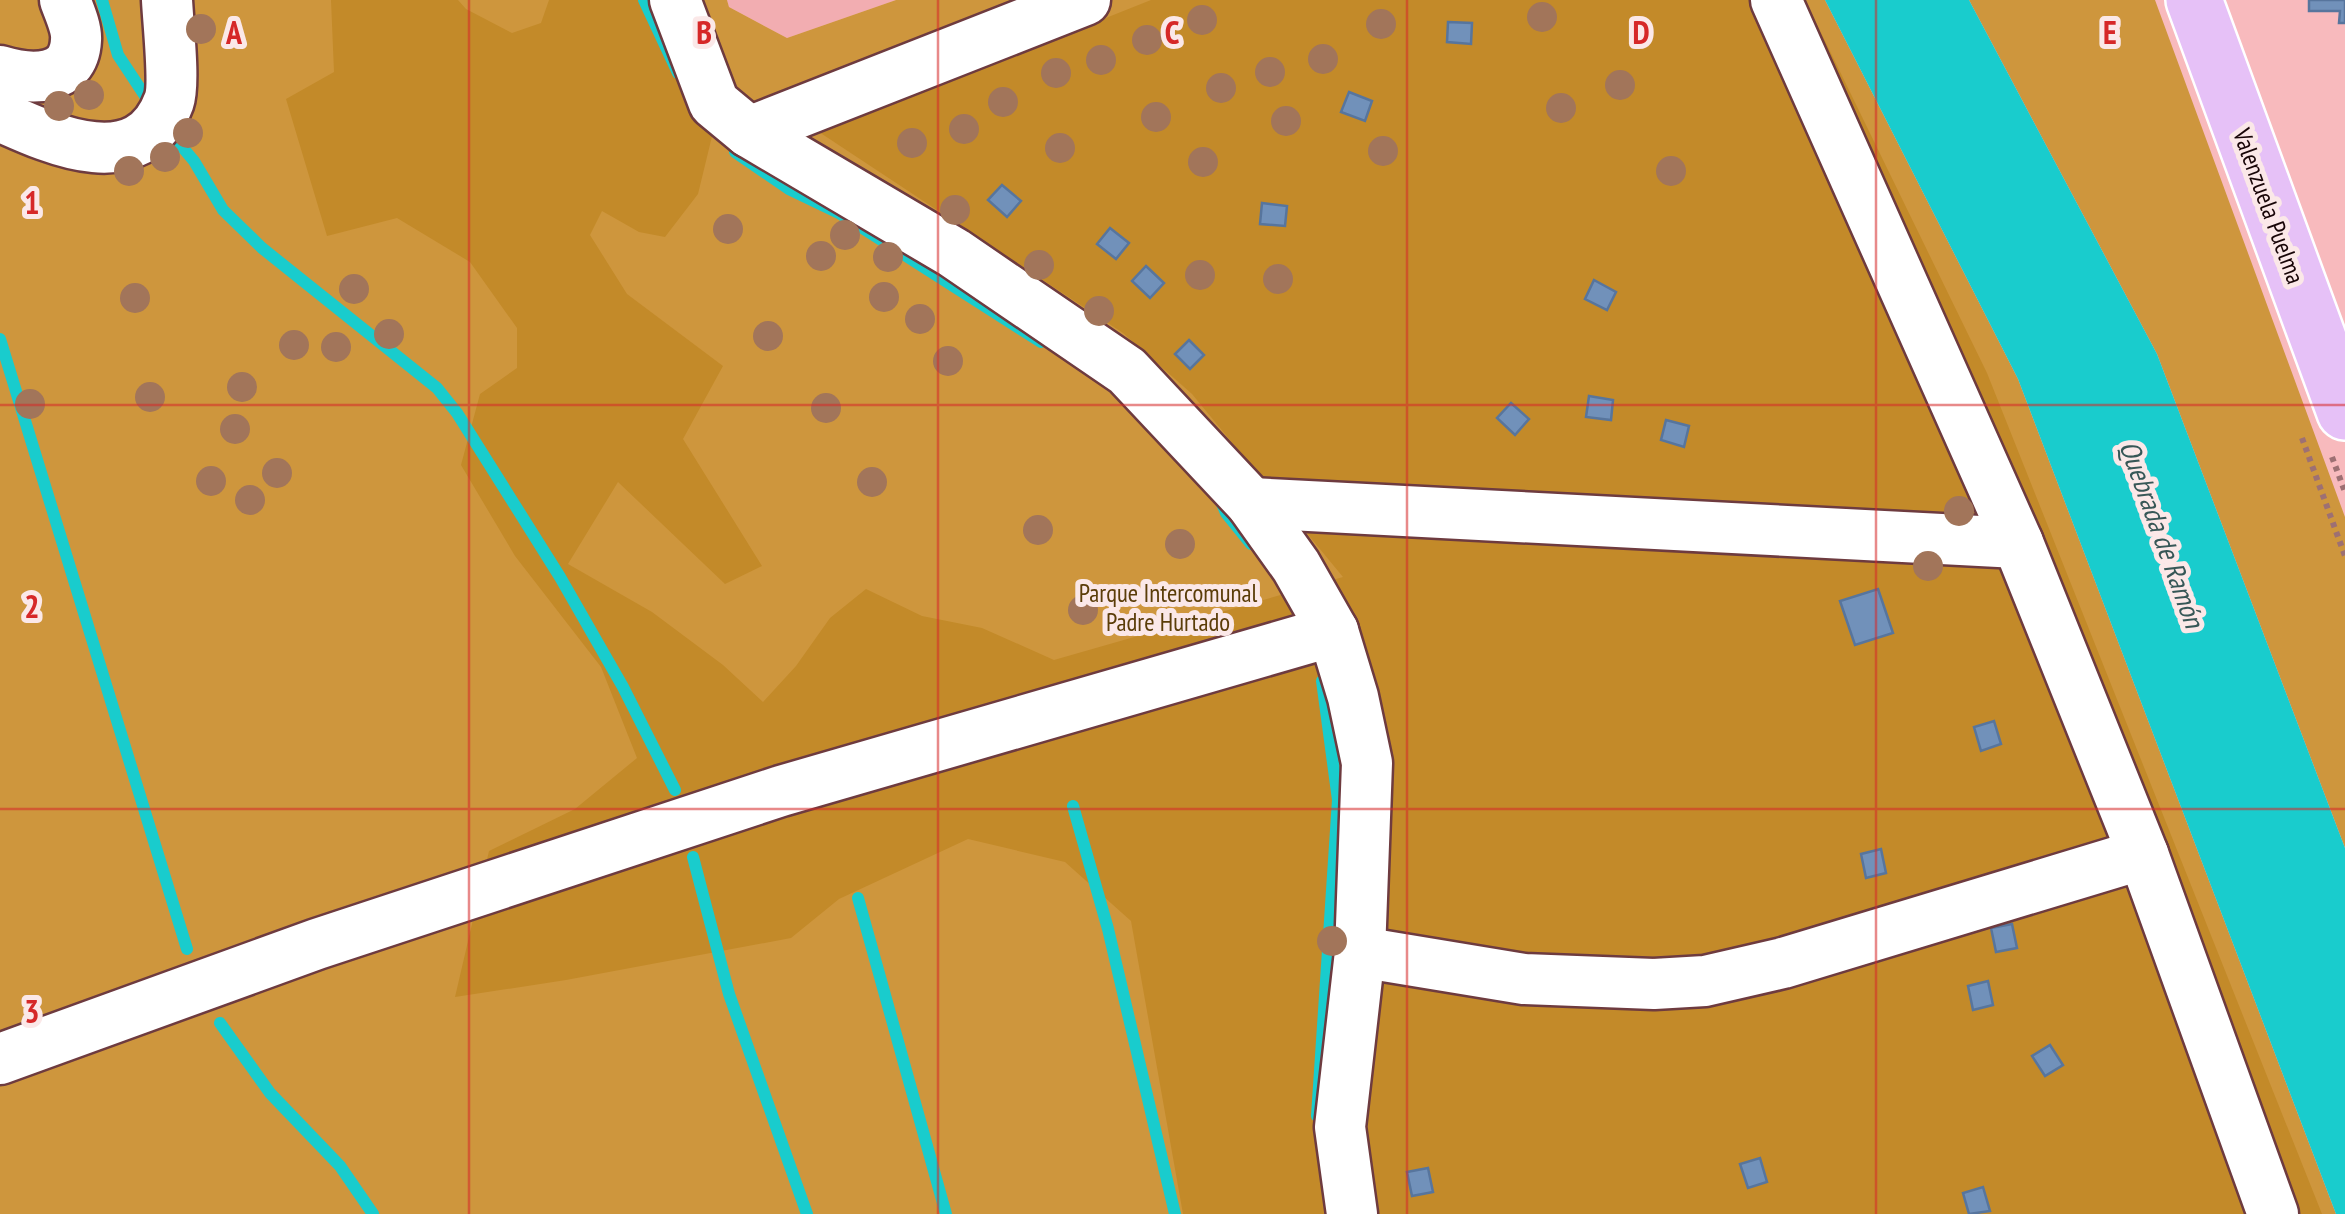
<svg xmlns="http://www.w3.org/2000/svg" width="2345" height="1214" font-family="'PT Sans Narrow',sans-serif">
	<rect width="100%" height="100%" fill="#f8babd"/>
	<polygon fill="#f2adb1" points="727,0 896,0 787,38 729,7"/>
	<g fill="#ce963d">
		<polygon points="0,0 727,0 729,7 787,38 896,0 1825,0 2018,379 2336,1214 0,1214"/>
		<polygon points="1969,0 2155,0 2345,517 2345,848 2157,354"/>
	</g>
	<polygon fill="#c38a29" points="331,0 458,0 466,9 512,33 541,23 549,0 657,0 715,124 698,194 665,237 639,232 602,211 590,235 627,294 723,366 683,439 762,566 725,584 618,482 568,564 652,612 723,665 763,702 796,666 830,618 866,589 922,616 982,628 1054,660 1343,577 1192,394 1123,333 819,132 1151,0 1805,0 1987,373 2322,1214 1183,1214 1131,921 1065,862 968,839 839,899 791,938 566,980 455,997 489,851 575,809 637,758 601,667 515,556 461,465 480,394 517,368 517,328 470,262 397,218 327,236 286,99 334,72"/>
	<polygon fill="#19cccd" points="1825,0 1969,0 2157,354 2345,848 2345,1214 2336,1214 2018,379"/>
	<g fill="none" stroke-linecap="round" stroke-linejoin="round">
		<g stroke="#19cccd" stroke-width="12">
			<polyline points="102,0 118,55 151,105"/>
			<polyline points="644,0 678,73"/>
			<polyline points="167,129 194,161 223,210 262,248 437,388 457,413 560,577 623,687 675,790"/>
			<polyline points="735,152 789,189 839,213 1041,342"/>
			<polyline points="0,339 187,949"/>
			<polyline points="1220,499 1226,513 1251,544"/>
			<polyline points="1073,806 1108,929 1175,1214"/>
			<polyline points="693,857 729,994 807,1214"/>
			<polyline points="858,898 946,1214"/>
			<polyline points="220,1023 270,1093 340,1166 373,1214"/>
			<polyline points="1317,1116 1338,800 1322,681"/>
		</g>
	</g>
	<g fill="#7191ba" stroke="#57759d" stroke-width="2.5">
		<polygon points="2309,0 2345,0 2345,23 2339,23 2340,11 2309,11"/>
		<polygon points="1448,22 1472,23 1471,44 1447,42"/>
		<polygon points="1349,92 1372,101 1365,121 1341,112"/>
		<polygon points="1002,185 1021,201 1007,217 988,200"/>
		<polygon points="1262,203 1287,206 1285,226 1260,224"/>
		<polygon points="1110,228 1129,243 1116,259 1097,244"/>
		<polygon points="1146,266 1164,283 1150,298 1132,281"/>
		<polygon points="1594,280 1616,292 1607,310 1585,299"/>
		<polygon points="1189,340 1204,355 1190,369 1175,354"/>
		<polygon points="1589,396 1613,400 1611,420 1586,417"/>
		<polygon points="1511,403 1529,419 1515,435 1497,418"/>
		<polygon points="1666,420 1689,426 1684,447 1661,440"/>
		<polygon points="1878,589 1893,633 1855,645 1840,601"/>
		<polygon points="1994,721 2001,744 1981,751 1974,727"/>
		<polygon points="1881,849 1886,873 1866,878 1861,854"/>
		<polygon points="2012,924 2017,948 1996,952 1991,928"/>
		<polygon points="1988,981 1993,1005 1973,1010 1968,986"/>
		<polygon points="2050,1045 2063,1065 2045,1076 2032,1056"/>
		<polygon points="1760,1158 1767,1182 1748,1188 1740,1164"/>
		<polygon points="1428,1168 1433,1192 1412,1196 1407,1172"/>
		<polygon points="1983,1187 1990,1211 1969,1214 1963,1193"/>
	</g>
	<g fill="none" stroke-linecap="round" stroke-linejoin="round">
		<g stroke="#6e3b3f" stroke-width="55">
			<g id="minor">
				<polyline points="675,0 714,103 749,132 954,253 1127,371 1251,503 1296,566 1333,631 1353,697 1367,763 1360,952 1340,1127 1352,1214"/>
				<polyline points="1776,0 2018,543 2143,854 2273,1214"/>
				<path d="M0 71C30 80 74 83 76 40 77 28 69 11 65 0"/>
				<path d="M0 116C53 140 140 180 169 101 175 84 168 22 167 0"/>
				<polyline points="749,132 1085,0"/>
				<polyline points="1251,503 2018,543"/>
				<polyline points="1360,952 1524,979 1654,984 1705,981 1783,963 2143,854"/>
				<polyline points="0,1059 317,944 781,791 1333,631"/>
			</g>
		</g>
		<g stroke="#fff" stroke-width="60">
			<polyline id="major" points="2194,0 2345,412"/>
		</g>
		<g stroke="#9d7073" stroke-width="6" stroke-dasharray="5 5" stroke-linecap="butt">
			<polyline points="2302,438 2345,556"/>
			<polyline points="2332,457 2345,492"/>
		</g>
		<use href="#minor" stroke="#fff" stroke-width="50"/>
		<use href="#major" stroke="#e6c1f7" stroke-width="55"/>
	</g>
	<g fill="#a2755a">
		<circle cx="1542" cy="17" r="15"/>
		<circle cx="1202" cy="20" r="15"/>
		<circle cx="1381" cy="24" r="15"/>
		<circle cx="201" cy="29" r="15"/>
		<circle cx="1147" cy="40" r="15"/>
		<circle cx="1323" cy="59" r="15"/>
		<circle cx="1101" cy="60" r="15"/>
		<circle cx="1270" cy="72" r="15"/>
		<circle cx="1056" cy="73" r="15"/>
		<circle cx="1620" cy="85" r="15"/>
		<circle cx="1221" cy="88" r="15"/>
		<circle cx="89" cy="95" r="15"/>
		<circle cx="1003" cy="102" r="15"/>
		<circle cx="59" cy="106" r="15"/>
		<circle cx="1561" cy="108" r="15"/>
		<circle cx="1156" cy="117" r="15"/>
		<circle cx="1286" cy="121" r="15"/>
		<circle cx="964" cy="129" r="15"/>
		<circle cx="188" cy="133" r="15"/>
		<circle cx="912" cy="143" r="15"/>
		<circle cx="1060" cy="148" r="15"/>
		<circle cx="1383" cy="151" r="15"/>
		<circle cx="165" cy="157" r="15"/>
		<circle cx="1203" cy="162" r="15"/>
		<circle cx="129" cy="171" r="15"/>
		<circle cx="1671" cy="171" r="15"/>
		<circle cx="955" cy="210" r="15"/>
		<circle cx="728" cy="229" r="15"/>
		<circle cx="845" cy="235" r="15"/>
		<circle cx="821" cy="256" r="15"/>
		<circle cx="888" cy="257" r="15"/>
		<circle cx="1039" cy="265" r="15"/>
		<circle cx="1200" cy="275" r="15"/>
		<circle cx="1278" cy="279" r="15"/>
		<circle cx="354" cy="289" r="15"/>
		<circle cx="884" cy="297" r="15"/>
		<circle cx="135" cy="298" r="15"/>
		<circle cx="1099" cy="311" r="15"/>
		<circle cx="920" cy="319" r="15"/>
		<circle cx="389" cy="334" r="15"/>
		<circle cx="768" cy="336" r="15"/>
		<circle cx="294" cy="345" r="15"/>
		<circle cx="336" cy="347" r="15"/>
		<circle cx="948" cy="361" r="15"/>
		<circle cx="242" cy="387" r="15"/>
		<circle cx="150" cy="397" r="15"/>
		<circle cx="30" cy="404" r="15"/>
		<circle cx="826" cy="408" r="15"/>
		<circle cx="235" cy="429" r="15"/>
		<circle cx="277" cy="473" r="15"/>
		<circle cx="211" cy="481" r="15"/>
		<circle cx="872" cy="482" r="15"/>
		<circle cx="250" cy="500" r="15"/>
		<circle cx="1959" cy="511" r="15"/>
		<circle cx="1038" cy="530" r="15"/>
		<circle cx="1180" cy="544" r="15"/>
		<circle cx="1928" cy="566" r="15"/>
		<circle cx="1083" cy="610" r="15"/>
		<circle cx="1332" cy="941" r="15"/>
	</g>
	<path fill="none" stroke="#d62828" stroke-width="2.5" stroke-opacity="0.55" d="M469 0V1214M938 0V1214M1407 0V1214M1876 0V1214M0 405H2345M0 809H2345"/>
	<g text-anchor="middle" stroke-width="10" stroke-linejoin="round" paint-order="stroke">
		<g font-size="25" fill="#180507" stroke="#fbe8e8">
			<text transform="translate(2269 206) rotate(70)" y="9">Valenzuela Puelma</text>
		</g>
		<g font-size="25" fill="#5b3d09" stroke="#fbe8e8">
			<text x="1168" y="602">Parque Intercomunal<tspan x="1168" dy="29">Padre Hurtado</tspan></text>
		</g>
		<g font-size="28" font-style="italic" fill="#375757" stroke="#fbe8e8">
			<text transform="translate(2162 534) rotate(70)" y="10">Quebrada de Ramón</text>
		</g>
	</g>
	<g font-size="32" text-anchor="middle" font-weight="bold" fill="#d62828" stroke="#fbe8e8" stroke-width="10" stroke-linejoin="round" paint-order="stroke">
		<text x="234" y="44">A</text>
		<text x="704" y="44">B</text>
		<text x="1172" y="44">C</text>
		<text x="1641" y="44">D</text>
		<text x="2110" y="44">E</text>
		<text x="32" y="214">1</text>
		<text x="32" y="618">2</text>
		<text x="32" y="1023">3</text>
	</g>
</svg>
